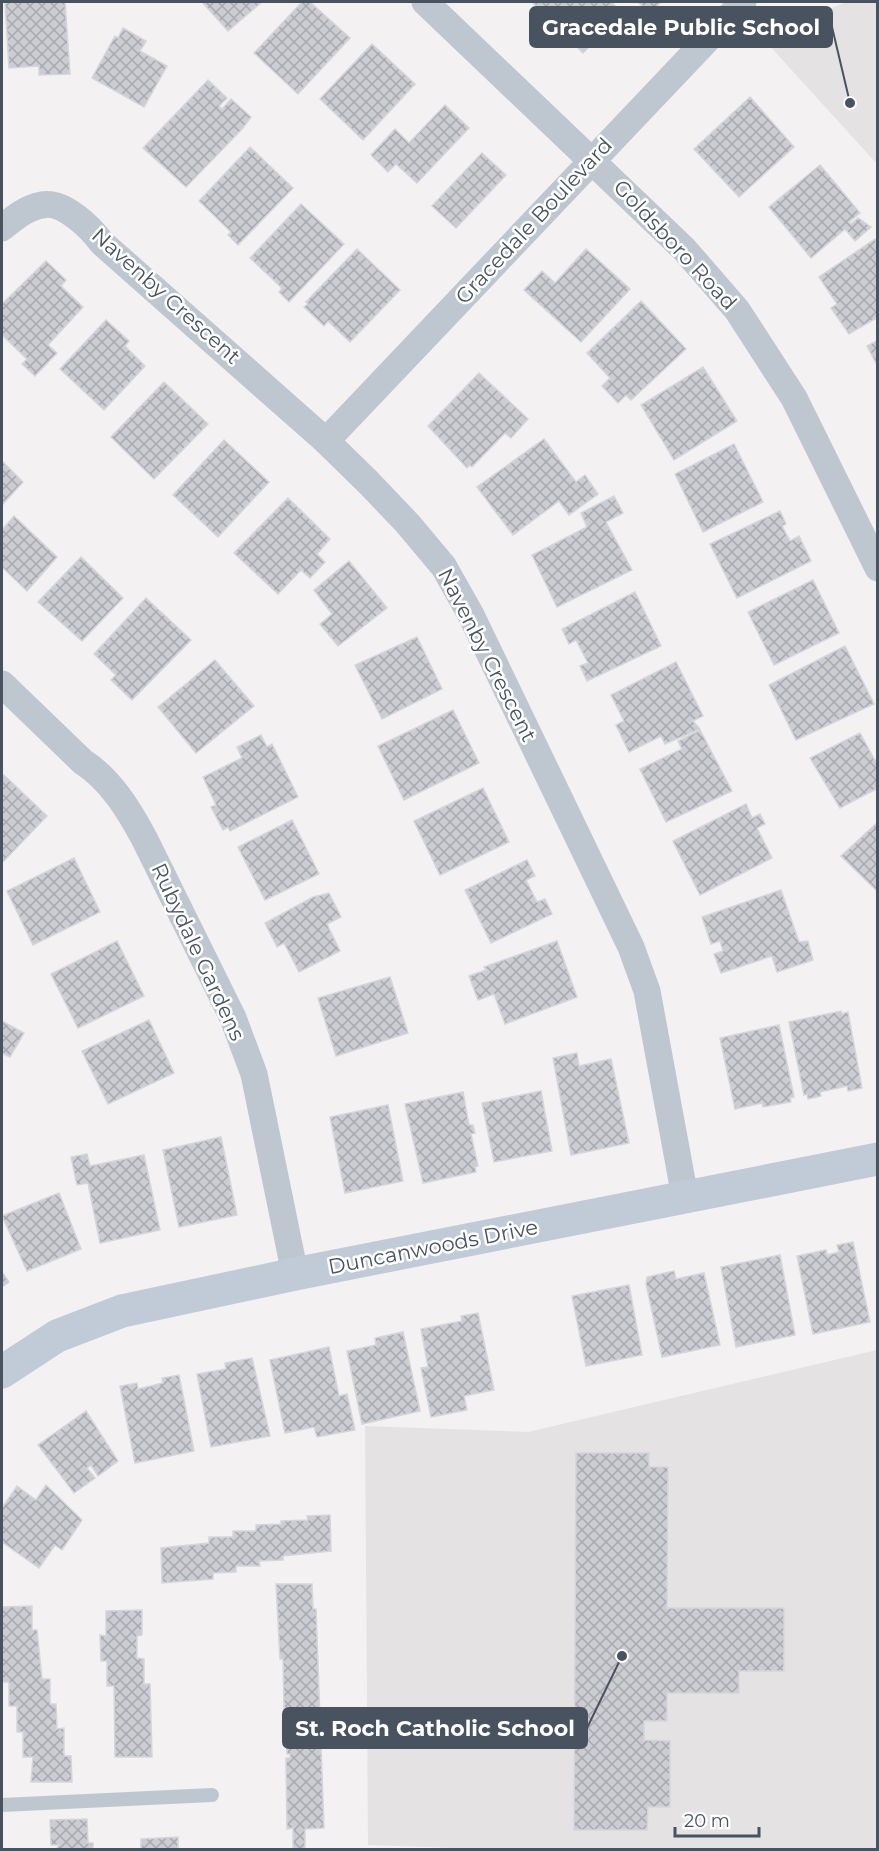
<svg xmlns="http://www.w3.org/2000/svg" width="879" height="1851" font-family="Montserrat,sans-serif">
	<defs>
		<pattern id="building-cross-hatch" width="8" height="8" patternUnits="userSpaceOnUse" patternTransform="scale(1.5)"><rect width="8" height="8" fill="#cbcdd3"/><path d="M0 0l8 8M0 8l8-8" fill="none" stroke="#a7a9ae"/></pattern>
	</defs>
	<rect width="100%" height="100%" fill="#f3f1f1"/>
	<g fill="#e4e2e3">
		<polygon points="847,2 877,2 877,164 767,43 810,16"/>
		<polygon points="877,1350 877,1849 513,1850 368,1845 365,1426 528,1432"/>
	</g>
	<g fill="url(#building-cross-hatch)" stroke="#d5d6dc" stroke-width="1.5">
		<polygon points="5,2 65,2 70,74 39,75 39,66 9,68"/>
		<polygon points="202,2 262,2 228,31"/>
		<polygon points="302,2 310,2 350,38 298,94 254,53"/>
		<polygon points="532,2 611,2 622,12 583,53"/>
		<polygon points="638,2 661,2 650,13"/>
		<polygon points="123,28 146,41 140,51 167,66 144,107 92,78 115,36 118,38"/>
		<polygon points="372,44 415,84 363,140 320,99"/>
		<polygon points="208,80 227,98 219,106 222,109 231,99 251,117 243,128 186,187 143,148"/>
		<polygon points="750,97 794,147 739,197 694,149"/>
		<polygon points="445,105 469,128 417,183 396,164 388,172 371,155 395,129 409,143"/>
		<polygon points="250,147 293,188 238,245 228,235 231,232 199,201"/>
		<polygon points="482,153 506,175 456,228 432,206"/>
		<polygon points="820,165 860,213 849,222 851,224 858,218 871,227 855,241 845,229 811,258 769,207"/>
		<polygon points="301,204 344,244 289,302 279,292 282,288 250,258"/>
		<polygon points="875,239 878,243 878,317 849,334 831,308 837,304 819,277"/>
		<polygon points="357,249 400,290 350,342 328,321 324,326 304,307 308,304 306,302"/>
		<polygon points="586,249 630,289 581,342 524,290 542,271 555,283"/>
		<polygon points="46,261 66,280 61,286 83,307 48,345 57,353 35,376 22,364 27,359 2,335 2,304"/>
		<polygon points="641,301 686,349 631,400 626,395 618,403 602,386 610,378 587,353"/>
		<polygon points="106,320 129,341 125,346 145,366 104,410 60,369"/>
		<polygon points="878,340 878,367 867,346"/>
		<polygon points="703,367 737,421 674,460 641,405"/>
		<polygon points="479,373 528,419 511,438 505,433 472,467 470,465 467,468 428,426"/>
		<polygon points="164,382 208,424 154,479 111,437"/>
		<polygon points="544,439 576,482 585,475 598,494 569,515 559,501 513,535 477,487"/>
		<polygon points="224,440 269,482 218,537 173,495"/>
		<polygon points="734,444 763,502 703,532 675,474"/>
		<polygon points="2,461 23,482 2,505"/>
		<polygon points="614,496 623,513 606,522 632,570 557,607 532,555 587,527 581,513"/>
		<polygon points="288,498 330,539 317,554 325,562 310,578 301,570 278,594 234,553"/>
		<polygon points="780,511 786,524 782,526 790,541 799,536 811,561 737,598 710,544"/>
		<polygon points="14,516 57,557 27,591 2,567 2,530"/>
		<polygon points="81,557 123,598 82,641 38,602"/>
		<polygon points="349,561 387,608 338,646 320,624 332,614 314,590"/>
		<polygon points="813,580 839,633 774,665 748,612"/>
		<polygon points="635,592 661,646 587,681 580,666 588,663 576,640 569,644 562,629"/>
		<polygon points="146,598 191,640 132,700 111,680 116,675 94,654"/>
		<polygon points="417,637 442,689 382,719 355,665"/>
		<polygon points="845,646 874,704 796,740 769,685"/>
		<polygon points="215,660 254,706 196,753 158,707"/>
		<polygon points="676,662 703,716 693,721 700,729 665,744 661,736 629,752 616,725 624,721 611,695"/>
		<polygon points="453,710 479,763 404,800 378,746"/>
		<polygon points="700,730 732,791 666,822 640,769 682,749 678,741"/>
		<polygon points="860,733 878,766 878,788 840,808 810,758"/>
		<polygon points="261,735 267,747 272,744 298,797 230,831 228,827 223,830 211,807 216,805 203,777 242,758 237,747"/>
		<polygon points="4,775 47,816 2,863 2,778"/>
		<polygon points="483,788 509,842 440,875 414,821"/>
		<polygon points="746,804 752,818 760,814 765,824 757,828 772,858 700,895 673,841"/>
		<polygon points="292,820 319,874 265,900 238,847"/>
		<polygon points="878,822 878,892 841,856"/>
		<polygon points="74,858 100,912 33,945 7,891"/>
		<polygon points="527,860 535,876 526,880 537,902 545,899 552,914 491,943 465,890"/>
		<polygon points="781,890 799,942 808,941 813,960 777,972 772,956 721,973 714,954 723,951 720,941 711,944 702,917"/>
		<polygon points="329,893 341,917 327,924 340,951 299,972 284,943 277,947 265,923 313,897"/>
		<polygon points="117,941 144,996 78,1028 51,974"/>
		<polygon points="557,941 577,997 505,1024 494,994 478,1000 469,976 486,970 484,967"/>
		<polygon points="390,977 408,1033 336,1056 318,998"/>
		<polygon points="841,1011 842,1014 848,1012 862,1088 848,1091 847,1086 820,1092 821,1096 808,1099 807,1094 804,1095 789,1022"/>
		<polygon points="149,1020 174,1073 108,1104 82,1051"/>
		<polygon points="2,1021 24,1033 10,1057 2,1053"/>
		<polygon points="779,1025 794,1097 790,1098 791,1102 763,1107 762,1103 735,1109 720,1038"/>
		<polygon points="577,1053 579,1066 611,1059 629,1143 571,1155 553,1058"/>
		<polygon points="541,1091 552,1151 494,1162 482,1103"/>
		<polygon points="463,1092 469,1125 473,1125 475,1133 471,1134 478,1166 475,1167 476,1172 423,1183 405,1104"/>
		<polygon points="388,1105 403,1181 345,1193 330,1117"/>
		<polygon points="221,1137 237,1215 179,1227 163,1150"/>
		<polygon points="87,1154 90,1166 144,1155 160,1230 100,1243 88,1183 77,1185 71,1157"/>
		<polygon points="59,1193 81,1249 27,1271 2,1216"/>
		<polygon points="853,1242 870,1322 813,1334 797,1256 826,1250 827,1255 839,1252 837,1245"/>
		<polygon points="780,1255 795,1335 736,1347 721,1267"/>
		<polygon points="674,1271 676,1279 704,1273 720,1345 662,1357 646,1284 647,1277"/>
		<polygon points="2,1272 9,1282 2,1287"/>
		<polygon points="629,1285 642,1355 586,1366 572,1296"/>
		<polygon points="478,1313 494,1390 464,1396 467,1410 431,1417 421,1368 428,1367 421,1329 462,1321 461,1316"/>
		<polygon points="403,1332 420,1411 362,1424 347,1351 376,1345 375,1338"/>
		<polygon points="329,1347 339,1396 347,1394 355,1430 317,1437 314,1427 285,1433 270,1360"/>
		<polygon points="252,1358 270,1436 211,1447 197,1374 226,1369 225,1363"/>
		<polygon points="179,1375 194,1451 135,1463 120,1386 137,1383 138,1389 163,1383 162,1378"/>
		<polygon points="86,1411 118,1461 98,1476 91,1465 87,1468 95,1478 74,1493 38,1445"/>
		<polygon points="576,1453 649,1453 649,1467 668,1467 667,1608 784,1608 784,1671 739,1671 739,1693 667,1693 667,1721 644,1721 644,1740 670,1741 670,1807 648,1807 647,1830 574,1830"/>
		<polygon points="46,1485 82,1520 62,1550 55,1545 39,1568 2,1542 2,1508 17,1486 36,1500"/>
		<polygon points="330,1515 331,1551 283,1556 283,1560 259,1561 260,1566 236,1566 236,1572 213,1573 213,1579 162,1583 161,1548 209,1543 209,1537 233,1537 233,1531 256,1531 256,1525 281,1524 281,1521 308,1520 307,1516"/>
		<polygon points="276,1584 312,1584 313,1609 316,1609 324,1828 305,1829 305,1850 293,1850 293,1828 287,1829 286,1758 290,1758 290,1754 287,1754 286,1708 284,1708 283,1659 280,1659"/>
		<polygon points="32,1606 32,1630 37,1630 42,1679 50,1679 50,1704 56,1704 57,1729 64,1728 64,1756 71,1756 72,1782 31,1782 33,1757 23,1757 23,1732 17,1732 17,1706 9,1706 9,1682 2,1682 2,1607"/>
		<polygon points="142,1610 142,1635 137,1636 137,1658 144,1659 144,1684 150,1684 152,1757 115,1757 114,1686 107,1686 107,1661 101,1661 100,1635 106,1636 106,1611"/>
		<polygon points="87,1819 88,1843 93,1843 93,1850 56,1850 59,1845 51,1845 50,1820"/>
		<polygon points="178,1837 178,1850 141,1850 141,1839"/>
	</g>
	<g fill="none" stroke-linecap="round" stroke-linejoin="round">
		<polyline stroke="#bec7d0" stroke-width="14" points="2,1805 212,1795"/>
		<g stroke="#bec7d0" stroke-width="27">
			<polyline points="425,2 684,249 737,310 794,398 878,568"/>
			<path d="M2 228C14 218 26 208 42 205 63 200 91 228 102 243L326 441 369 483 408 524 444 567 471 615 631 947 647 991 685 1197"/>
			<polyline points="326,441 743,2"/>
			<path d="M2 684 83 762C110 779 129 810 144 838L233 1018 254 1074 295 1274"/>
		</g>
		<polyline stroke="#c1cbd8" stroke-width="33" points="2,1372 57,1336 122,1311 295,1274 878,1159"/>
	</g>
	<g text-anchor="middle" stroke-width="5" stroke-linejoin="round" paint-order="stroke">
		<g font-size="21" fill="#48535f" stroke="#fff">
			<text transform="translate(534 221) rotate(-47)" y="7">Gracedale Boulevard</text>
			<text transform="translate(675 245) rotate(47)" y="7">Goldsboro Road</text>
			<text transform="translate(166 296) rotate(42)" y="7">Navenby Crescent</text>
			<text transform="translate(487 655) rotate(63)" y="7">Navenby Crescent</text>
			<text transform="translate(198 952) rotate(65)" y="7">Rubydale Gardens</text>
			<text transform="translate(433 1247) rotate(-11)" y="7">Duncanwoods Drive</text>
		</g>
	</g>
	<path fill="none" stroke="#48535f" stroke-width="2" d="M850 103L832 27M622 1656L587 1728"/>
	<g fill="#48535f" stroke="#fff" stroke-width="2">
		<circle cx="850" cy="103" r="6"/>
		<circle cx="622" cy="1656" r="6"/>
	</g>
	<g fill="#48535f" stroke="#48535f" stroke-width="2">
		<rect x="530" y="7" width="302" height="40" rx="6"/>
		<rect x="283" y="1708" width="304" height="40" rx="6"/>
	</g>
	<g font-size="22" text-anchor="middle" font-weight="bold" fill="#fff">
		<text x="681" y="35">Gracedale Public School</text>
		<text x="435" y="1736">St. Roch Catholic School</text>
	</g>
	<rect width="879" height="1851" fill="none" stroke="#48535f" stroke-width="6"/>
	<path d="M675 1827v9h84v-9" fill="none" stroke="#48535f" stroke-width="3"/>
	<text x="684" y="1827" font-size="18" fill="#48535f" stroke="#ffffff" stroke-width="4.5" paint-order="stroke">20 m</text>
</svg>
